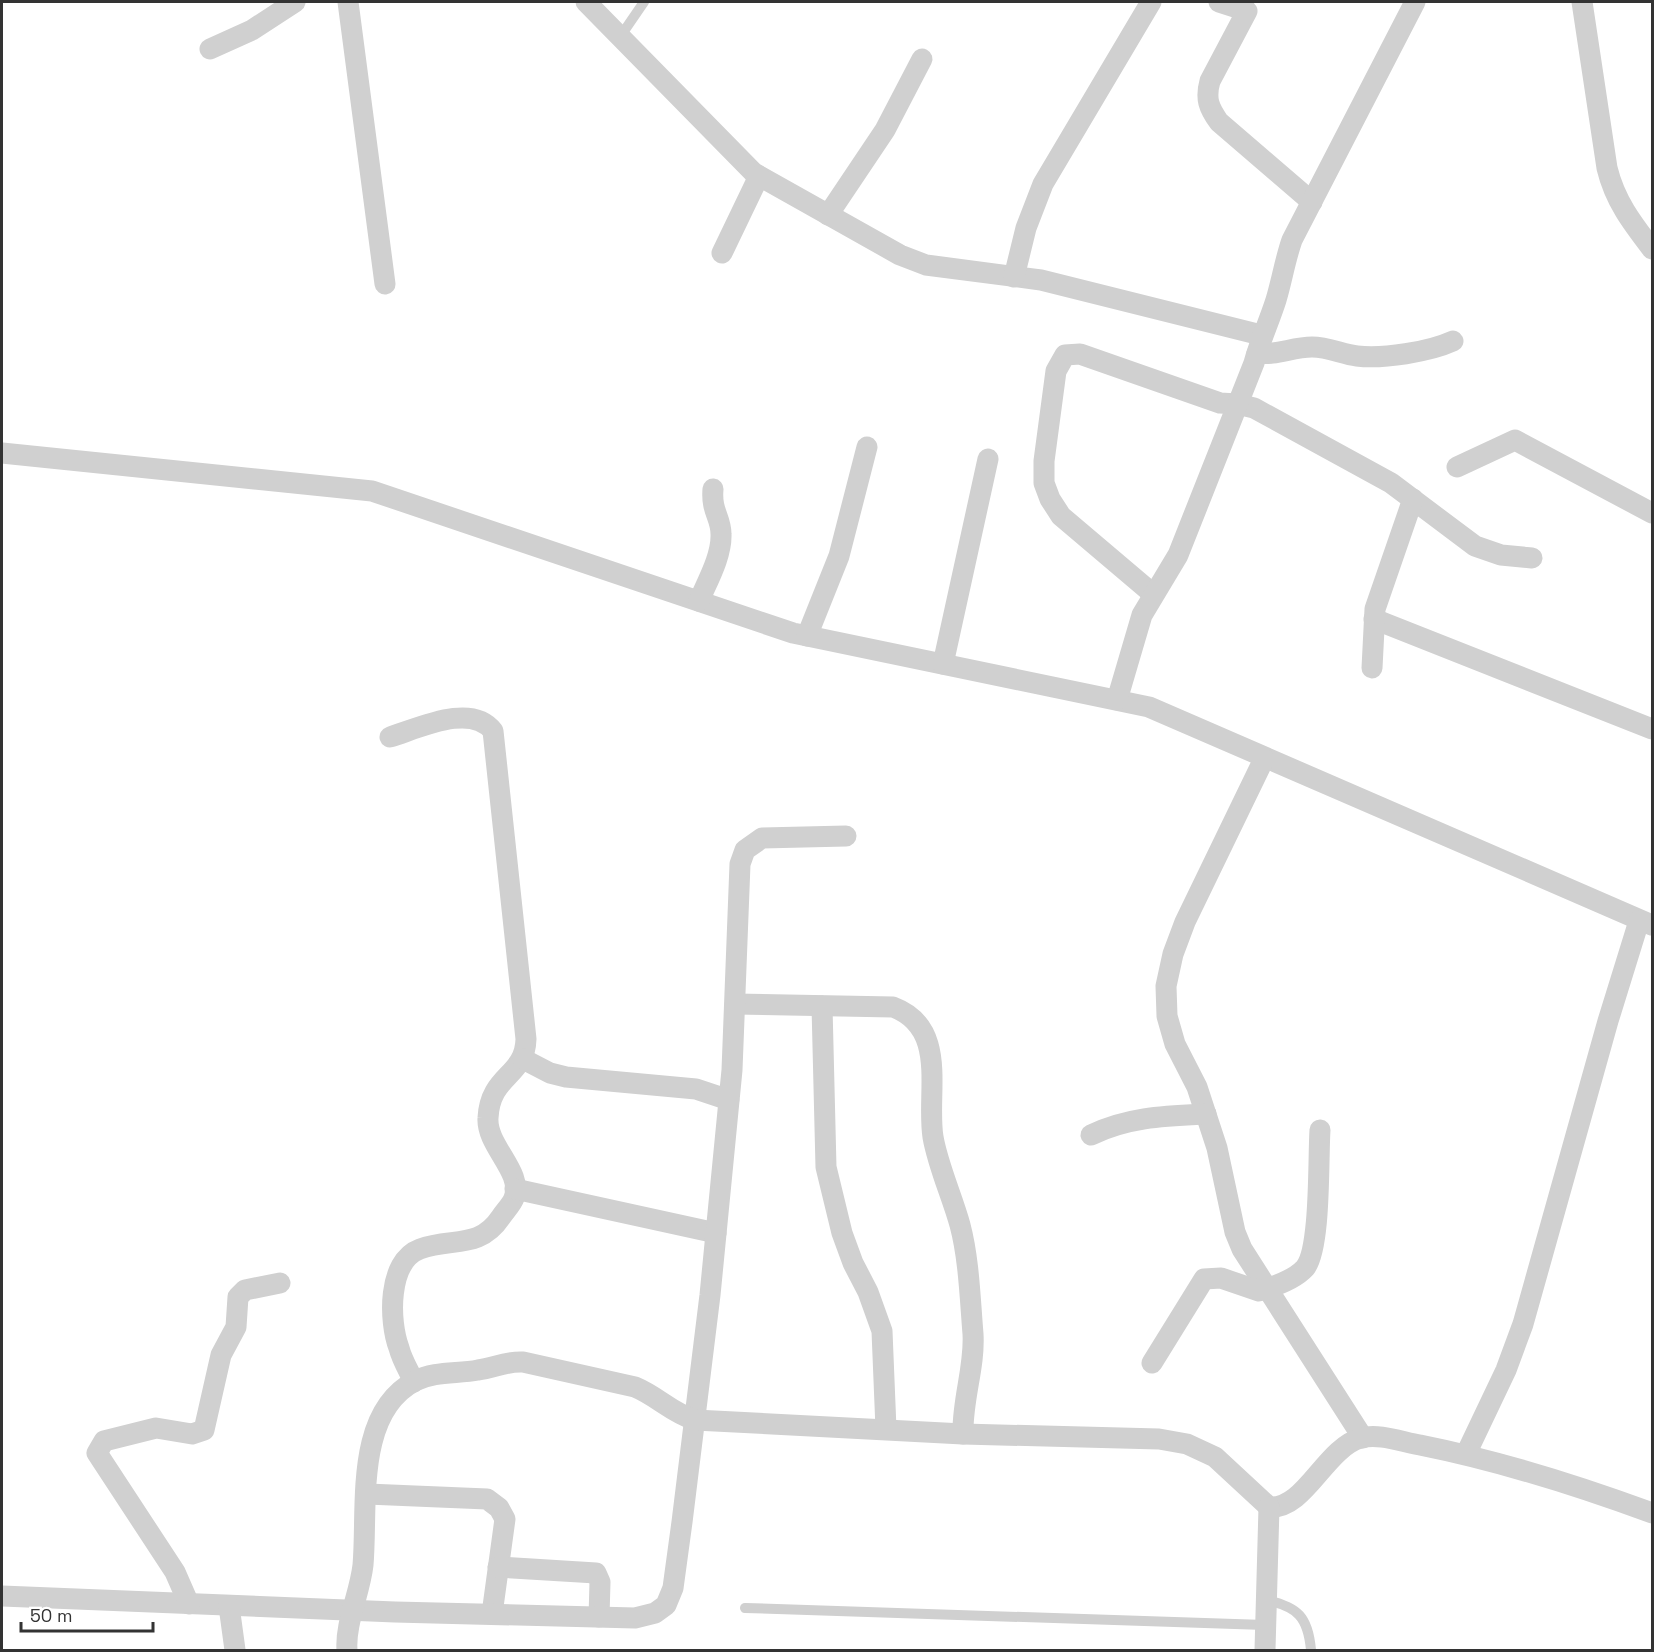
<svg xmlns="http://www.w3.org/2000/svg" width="1654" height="1652" font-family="'Space Grotesk',sans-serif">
	<rect width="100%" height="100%" fill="#fff"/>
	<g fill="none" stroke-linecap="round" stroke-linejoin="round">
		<g stroke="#d0d0d0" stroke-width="10">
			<polyline points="620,37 644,2"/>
			<path d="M1266 1600C1298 1607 1308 1617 1311 1650"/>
			<polyline points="745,1608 1265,1625"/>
		</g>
		<g stroke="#d0d0d0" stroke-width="21">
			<polyline points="348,2 385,284"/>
			<polyline points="586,2 754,173 900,255 926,265 1041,280 1261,335"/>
			<path d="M1219 2 1247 11 1210 81C1205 99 1209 108 1219 122L1312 202"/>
			<path d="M1582 2 1607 168C1615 201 1632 223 1652 249"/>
			<polyline points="210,49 252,30 295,2"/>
			<polyline points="828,215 885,130 922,59"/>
			<polyline points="722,253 759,176"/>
			<polyline points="1014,277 1026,228 1043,184 1151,2"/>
			<path d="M1257 353C1276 356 1292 347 1312 347 1328 347 1342 354 1357 356 1383 359 1429 352 1453 341"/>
			<polyline points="2,453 372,491 793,633 1149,707 1652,925"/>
			<polyline points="1457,467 1515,440 1652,513"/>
			<polyline points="1153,594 1061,516 1050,499 1044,483 1044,461 1056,371 1065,355 1080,354 1220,403 1237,404 1254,408 1391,483 1475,546 1501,555 1532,558"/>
			<path d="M699 601C707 582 722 556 721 534 721 517 711 512 713 489"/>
			<polyline points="1374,619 1652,729"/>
			<polyline points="807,636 839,556 867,447"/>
			<polyline points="943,664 988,459"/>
			<polyline points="1372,668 1375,609 1413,499"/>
			<path d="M1117 700 1142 615 1178 555 1254 363C1260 341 1269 322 1276 300 1282 280 1285 260 1292 240L1415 2"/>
			<path d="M390 737C417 729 471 702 493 731L526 1039C525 1077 490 1074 488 1118 486 1146 524 1172 514 1198 512 1204 505 1211 501 1217 479 1250 452 1237 420 1249 387 1261 389 1322 399 1348 402 1360 409 1371 414 1382"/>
			<polyline points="1264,759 1185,922 1173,954 1166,986 1167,1016 1175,1044 1197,1087 1217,1148 1235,1232 1242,1249 1363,1438"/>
			<path d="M735 1004 893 1007C949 1028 926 1093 933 1137 938 1166 952 1196 960 1225 969 1259 970 1298 973 1334 975 1367 962 1400 963 1434"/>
			<polyline points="822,1006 826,1167 842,1233 853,1263 868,1292 882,1331 886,1429"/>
			<polyline points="523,1059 550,1073 566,1077 696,1089 729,1100"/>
			<path d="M1091 1135C1128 1117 1165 1116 1206 1114"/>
			<polyline points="515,1189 716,1233"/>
			<path d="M1152 1363 1204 1279 1221 1278 1259 1291C1273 1287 1295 1279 1305 1268 1321 1249 1318 1158 1320 1130"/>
			<polyline points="1466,1454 1506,1370 1523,1324 1608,1021 1639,921"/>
			<polyline points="367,1494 487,1499 499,1508 505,1519 492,1614"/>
			<polyline points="498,1567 596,1573 600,1582 599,1617"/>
			<polyline points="2,1596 395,1612 635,1618 655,1613 666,1605 673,1588 682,1522 710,1295 732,1070 740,864 745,850 762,838 846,836"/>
			<polyline points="189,1604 175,1572 97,1453 104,1441 156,1428 192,1434 204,1430 221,1355 236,1327 238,1297 245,1290 280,1283"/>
			<polyline points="229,1606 235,1650"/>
			<path d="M347 1650C345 1623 360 1593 363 1565 368 1507 354 1413 415 1381 435 1371 457 1374 478 1370 494 1368 506 1361 523 1362L635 1387C657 1396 672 1413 695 1420L963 1434 1159 1439 1187 1444 1215 1457 1269 1507C1305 1510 1325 1448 1361 1438 1379 1433 1402 1442 1420 1445 1500 1461 1576 1485 1652 1513"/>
			<polyline points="1265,1650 1269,1507"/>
		</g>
	</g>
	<rect width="1654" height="1652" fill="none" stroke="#333333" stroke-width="6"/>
	<path d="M21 1622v9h132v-9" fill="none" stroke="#333333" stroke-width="3"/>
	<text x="30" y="1622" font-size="18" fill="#333333" stroke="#ffffff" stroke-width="4.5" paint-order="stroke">50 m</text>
</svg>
